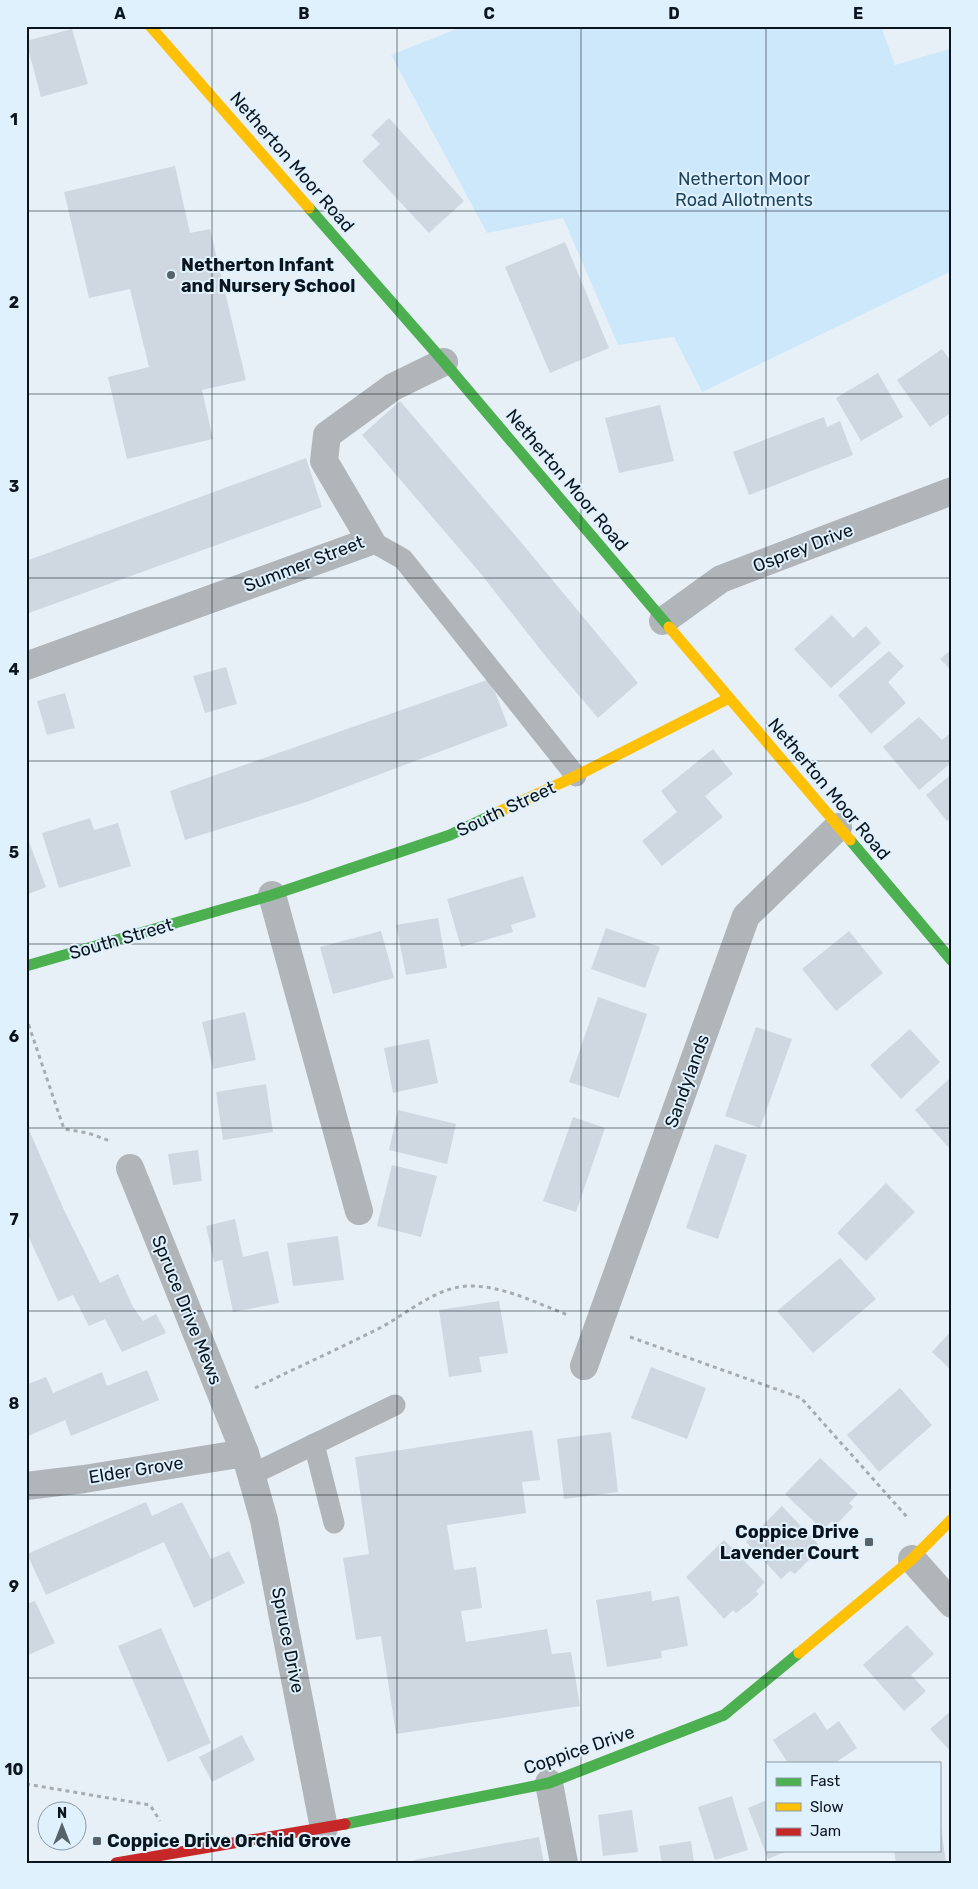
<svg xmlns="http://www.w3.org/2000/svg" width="978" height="1889" font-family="Rubik,sans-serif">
	<rect width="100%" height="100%" fill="#e7f0f7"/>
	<polygon fill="#cee8fb" points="464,26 881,26 895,65 952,48 952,271 702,392 674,337 618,345 563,218 487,233 391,55"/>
	<g fill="#cfd8e0">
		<polygon points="72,29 88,84 41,97 26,41"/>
		<polygon points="389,118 464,201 429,233 362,161 380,144 371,135"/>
		<polygon points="175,166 190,233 210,229 246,380 202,390 213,439 127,459 108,377 149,367 130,289 89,298 64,192"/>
		<polygon points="565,242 609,348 550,373 505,267"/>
		<polygon points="942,349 952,363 952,412 930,427 897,380"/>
		<polygon points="878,373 903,417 861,441 836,398"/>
		<polygon points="400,401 520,541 638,683 598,718 547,658 481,574 362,435"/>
		<polygon points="660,405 674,461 619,473 605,418"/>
		<polygon points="824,417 827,427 840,421 853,455 749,495 733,452"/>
		<polygon points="306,458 322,507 26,614 26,561"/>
		<polygon points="832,615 853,638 866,626 881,643 831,688 794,649"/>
		<polygon points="952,649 952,671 940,659"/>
		<polygon points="889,651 904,666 888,682 906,703 871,734 838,695"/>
		<polygon points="226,667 237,704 205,713 193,676"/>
		<polygon points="490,679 508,726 306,802 185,840 170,791"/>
		<polygon points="65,693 75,728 47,735 37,701"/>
		<polygon points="919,717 942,740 952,732 952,762 919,790 883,747"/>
		<polygon points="713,749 733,774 705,796 723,817 662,866 642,841 677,812 661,791"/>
		<polygon points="952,774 952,817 947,821 926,795"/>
		<polygon points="90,818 94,830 118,823 131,866 59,888 42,833"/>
		<polygon points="26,839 28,839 46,887 26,895"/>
		<polygon points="523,876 536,917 511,925 513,932 461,947 447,899"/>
		<polygon points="438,918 447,968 406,975 396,925"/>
		<polygon points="606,928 660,947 645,988 591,969"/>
		<polygon points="381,931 394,978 333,994 320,947"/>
		<polygon points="849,931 883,973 836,1011 802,969"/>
		<polygon points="598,997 647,1014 619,1098 569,1082"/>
		<polygon points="245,1012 256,1060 213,1069 202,1022"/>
		<polygon points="756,1027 792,1039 760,1128 725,1116"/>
		<polygon points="910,1029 940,1062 901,1099 870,1065"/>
		<polygon points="429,1039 438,1083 393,1093 384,1048"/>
		<polygon points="949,1079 952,1082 952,1144 948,1147 915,1110"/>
		<polygon points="266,1084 273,1132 223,1140 216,1092"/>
		<polygon points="398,1110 456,1124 447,1164 389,1150"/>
		<polygon points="573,1117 605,1128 576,1212 543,1201"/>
		<polygon points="26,1123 64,1210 100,1283 118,1274 133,1307 143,1321 156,1314 166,1333 122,1352 105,1319 89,1326 73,1295 58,1301 26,1231"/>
		<polygon points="715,1144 747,1155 718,1239 686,1228"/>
		<polygon points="198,1150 202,1181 173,1185 168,1154"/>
		<polygon points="392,1165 437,1176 421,1237 377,1226"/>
		<polygon points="886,1183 915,1212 866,1261 837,1233"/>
		<polygon points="235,1219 243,1257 268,1251 279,1303 233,1312 222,1260 214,1262 206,1226"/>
		<polygon points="338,1236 344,1280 293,1286 287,1243"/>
		<polygon points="840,1258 876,1299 813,1353 777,1311"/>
		<polygon points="499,1301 508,1353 479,1357 482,1372 449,1377 439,1310"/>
		<polygon points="952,1330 952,1371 932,1352"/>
		<polygon points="651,1367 706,1388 687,1439 631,1418"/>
		<polygon points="147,1370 159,1400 71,1436 65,1420 26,1437 26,1385 46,1377 53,1393 102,1372 107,1386"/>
		<polygon points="900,1388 932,1425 879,1472 847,1435"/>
		<polygon points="532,1430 540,1480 522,1482 526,1513 447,1525 454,1570 476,1567 482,1608 461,1611 466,1642 547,1629 552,1654 571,1652 580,1706 396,1734 381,1636 356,1640 343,1558 369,1554 355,1457"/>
		<polygon points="611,1432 618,1492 564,1499 557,1439"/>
		<polygon points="820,1458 858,1494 849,1503 853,1507 836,1525 832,1521 823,1530 785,1494"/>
		<polygon points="146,1502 152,1516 182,1502 211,1559 229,1551 245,1583 194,1608 164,1542 46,1595 27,1554"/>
		<polygon points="782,1506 818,1544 811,1552 813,1556 795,1574 790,1571 781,1579 746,1542"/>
		<polygon points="724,1540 765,1582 756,1591 759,1594 748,1604 736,1613 733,1610 724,1619 686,1577"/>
		<polygon points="651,1591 652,1601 679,1596 688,1646 661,1651 662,1658 607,1667 596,1600"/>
		<polygon points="35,1601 55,1643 26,1656 26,1604"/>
		<polygon points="907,1625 934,1654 911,1675 926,1691 904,1711 863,1665"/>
		<polygon points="161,1628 211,1743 168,1762 118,1646"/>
		<polygon points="952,1710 952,1753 930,1729"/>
		<polygon points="815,1712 827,1730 839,1721 857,1748 835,1763 788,1763 773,1740"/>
		<polygon points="242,1735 255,1760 212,1782 199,1757"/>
		<polygon points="732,1796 748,1850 715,1860 698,1807"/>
		<polygon points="767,1800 767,1850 789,1850 768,1859 748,1808"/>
		<polygon points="632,1810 638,1852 603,1856 598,1815"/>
		<polygon points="939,1813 946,1863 896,1863 894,1850 939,1850"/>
		<polygon points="539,1837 544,1863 402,1863 419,1859"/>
		<polygon points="691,1841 694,1863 662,1863 659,1846"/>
	</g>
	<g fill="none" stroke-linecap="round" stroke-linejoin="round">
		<g stroke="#a6acb0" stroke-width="3" stroke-dasharray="4 4" stroke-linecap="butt">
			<polyline points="26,1017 64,1129 88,1133 110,1141"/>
			<polyline points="630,1337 801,1398 907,1517"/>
			<path d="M255 1388C296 1368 338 1349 378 1329 407 1314 437 1286 470 1286 504 1286 536 1303 568 1315"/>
			<polyline points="26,1784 150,1805 160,1821"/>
		</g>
		<g stroke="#b0b5ba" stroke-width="21">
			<polyline points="371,541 403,559 576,776"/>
			<polyline points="314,1444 334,1523"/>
			<polyline points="251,1475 395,1405"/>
		</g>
		<g stroke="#b0b5ba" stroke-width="28">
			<polyline points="663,621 721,579 952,491"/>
			<polyline points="26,666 371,541 324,461 327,435 393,387 444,362"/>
			<polyline points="272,895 359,1211"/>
			<polyline points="130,1168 245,1453 264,1520 324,1828"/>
			<polyline points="584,1366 746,916 838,827"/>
			<polyline points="26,1486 84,1479 245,1453"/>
			<polyline points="912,1559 952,1604"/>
			<polyline points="549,1783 564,1863"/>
		</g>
		<g stroke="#4caf50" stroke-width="11">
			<polyline points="309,208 444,362 669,627"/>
			<polyline points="850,840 952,961"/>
			<polyline points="26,966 272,895 450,835 496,813"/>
			<polyline points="345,1824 549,1783 724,1715 799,1653"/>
		</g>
		<g stroke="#ffc107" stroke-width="11">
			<polyline points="150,26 309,208"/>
			<polyline points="669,627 850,840"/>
			<polyline points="496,813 576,776 729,698"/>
			<polyline points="799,1653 912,1559 952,1519"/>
		</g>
		<polyline stroke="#c62828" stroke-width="11" points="116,1863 345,1824"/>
	</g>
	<path fill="none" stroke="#0b151d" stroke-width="1" stroke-opacity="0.55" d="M212 26V1863M397 26V1863M581 26V1863M766 26V1863M26 211H952M26 394H952M26 578H952M26 761H952M26 944H952M26 1128H952M26 1311H952M26 1495H952M26 1678H952"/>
	<g fill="#586269" stroke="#e0f1fe" stroke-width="2">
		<circle cx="171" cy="275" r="5"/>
		<rect x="864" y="1537" width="10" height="10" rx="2.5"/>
		<rect x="92" y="1836" width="10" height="10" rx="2.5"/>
	</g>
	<g text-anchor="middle" stroke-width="4" stroke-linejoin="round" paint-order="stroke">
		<g font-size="18" fill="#0b151d" stroke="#e0f1fe">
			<text transform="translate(292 162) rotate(49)" y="6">Netherton Moor Road</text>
			<text transform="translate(567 480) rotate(50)" y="6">Netherton Moor Road</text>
			<text transform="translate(803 548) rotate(-21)" y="6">Osprey Drive</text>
			<text transform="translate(304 564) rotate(-21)" y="6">Summer Street</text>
			<text transform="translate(829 789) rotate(50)" y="6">Netherton Moor Road</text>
			<text transform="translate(506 809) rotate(-25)" y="6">South Street</text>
			<text transform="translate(121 939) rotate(-16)" y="6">South Street</text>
			<text transform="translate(687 1081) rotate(-70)" y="6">Sandylands</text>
			<text transform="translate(187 1310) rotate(68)" y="6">Spruce Drive Mews</text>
			<text transform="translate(136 1470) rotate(-9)" y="6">Elder Grove</text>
			<text transform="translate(288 1640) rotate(79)" y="6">Spruce Drive</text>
			<text transform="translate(579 1750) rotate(-19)" y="6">Coppice Drive</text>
		</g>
		<g font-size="18" fill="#1f445d" stroke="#e0f1fe">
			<text x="744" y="185">Netherton Moor<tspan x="744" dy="21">Road Allotments</tspan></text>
		</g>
		<g font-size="18" font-weight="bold" fill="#0b151d" stroke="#e0f1fe" text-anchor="start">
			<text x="181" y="271">Netherton Infant<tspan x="181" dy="21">and Nursery School</tspan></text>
			<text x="859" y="1538" text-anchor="end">Coppice Drive<tspan x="859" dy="21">Lavender Court</tspan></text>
			<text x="107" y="1847">Coppice Drive Orchid Grove</text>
		</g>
	</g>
	<rect width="978" height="1889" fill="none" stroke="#e0f1fe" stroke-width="55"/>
	<rect x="766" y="1762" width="175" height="90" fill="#e0f1fe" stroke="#8b99a4"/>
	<rect x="776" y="1778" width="25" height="8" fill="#4caf50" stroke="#8b99a4"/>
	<text x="810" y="1786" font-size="15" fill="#0b151d">Fast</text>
	<rect x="776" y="1803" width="25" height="8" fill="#ffc107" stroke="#8b99a4"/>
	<text x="810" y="1812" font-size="15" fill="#0b151d">Slow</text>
	<rect x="776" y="1828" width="25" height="8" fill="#c62828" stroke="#8b99a4"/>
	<text x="810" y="1836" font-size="15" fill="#0b151d">Jam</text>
	<g transform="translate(62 1826)"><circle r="24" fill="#e0f1fe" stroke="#8b99a4"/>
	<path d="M0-4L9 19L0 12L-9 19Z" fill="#586269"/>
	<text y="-8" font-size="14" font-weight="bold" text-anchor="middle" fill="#0b151d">N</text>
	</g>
	<rect x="28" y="28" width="922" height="1834" fill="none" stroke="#0b151d" stroke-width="2"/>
	<g font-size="16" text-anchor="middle" font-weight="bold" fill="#0b151d">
		<text x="120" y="19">A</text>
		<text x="304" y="19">B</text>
		<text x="489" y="19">C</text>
		<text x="674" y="19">D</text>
		<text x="858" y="19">E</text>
		<text x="14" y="125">1</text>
		<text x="14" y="308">2</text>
		<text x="14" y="492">3</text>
		<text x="14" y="675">4</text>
		<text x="14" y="858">5</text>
		<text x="14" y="1042">6</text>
		<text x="14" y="1225">7</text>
		<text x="14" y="1409">8</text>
		<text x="14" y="1592">9</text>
		<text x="14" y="1775">10</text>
	</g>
</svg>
